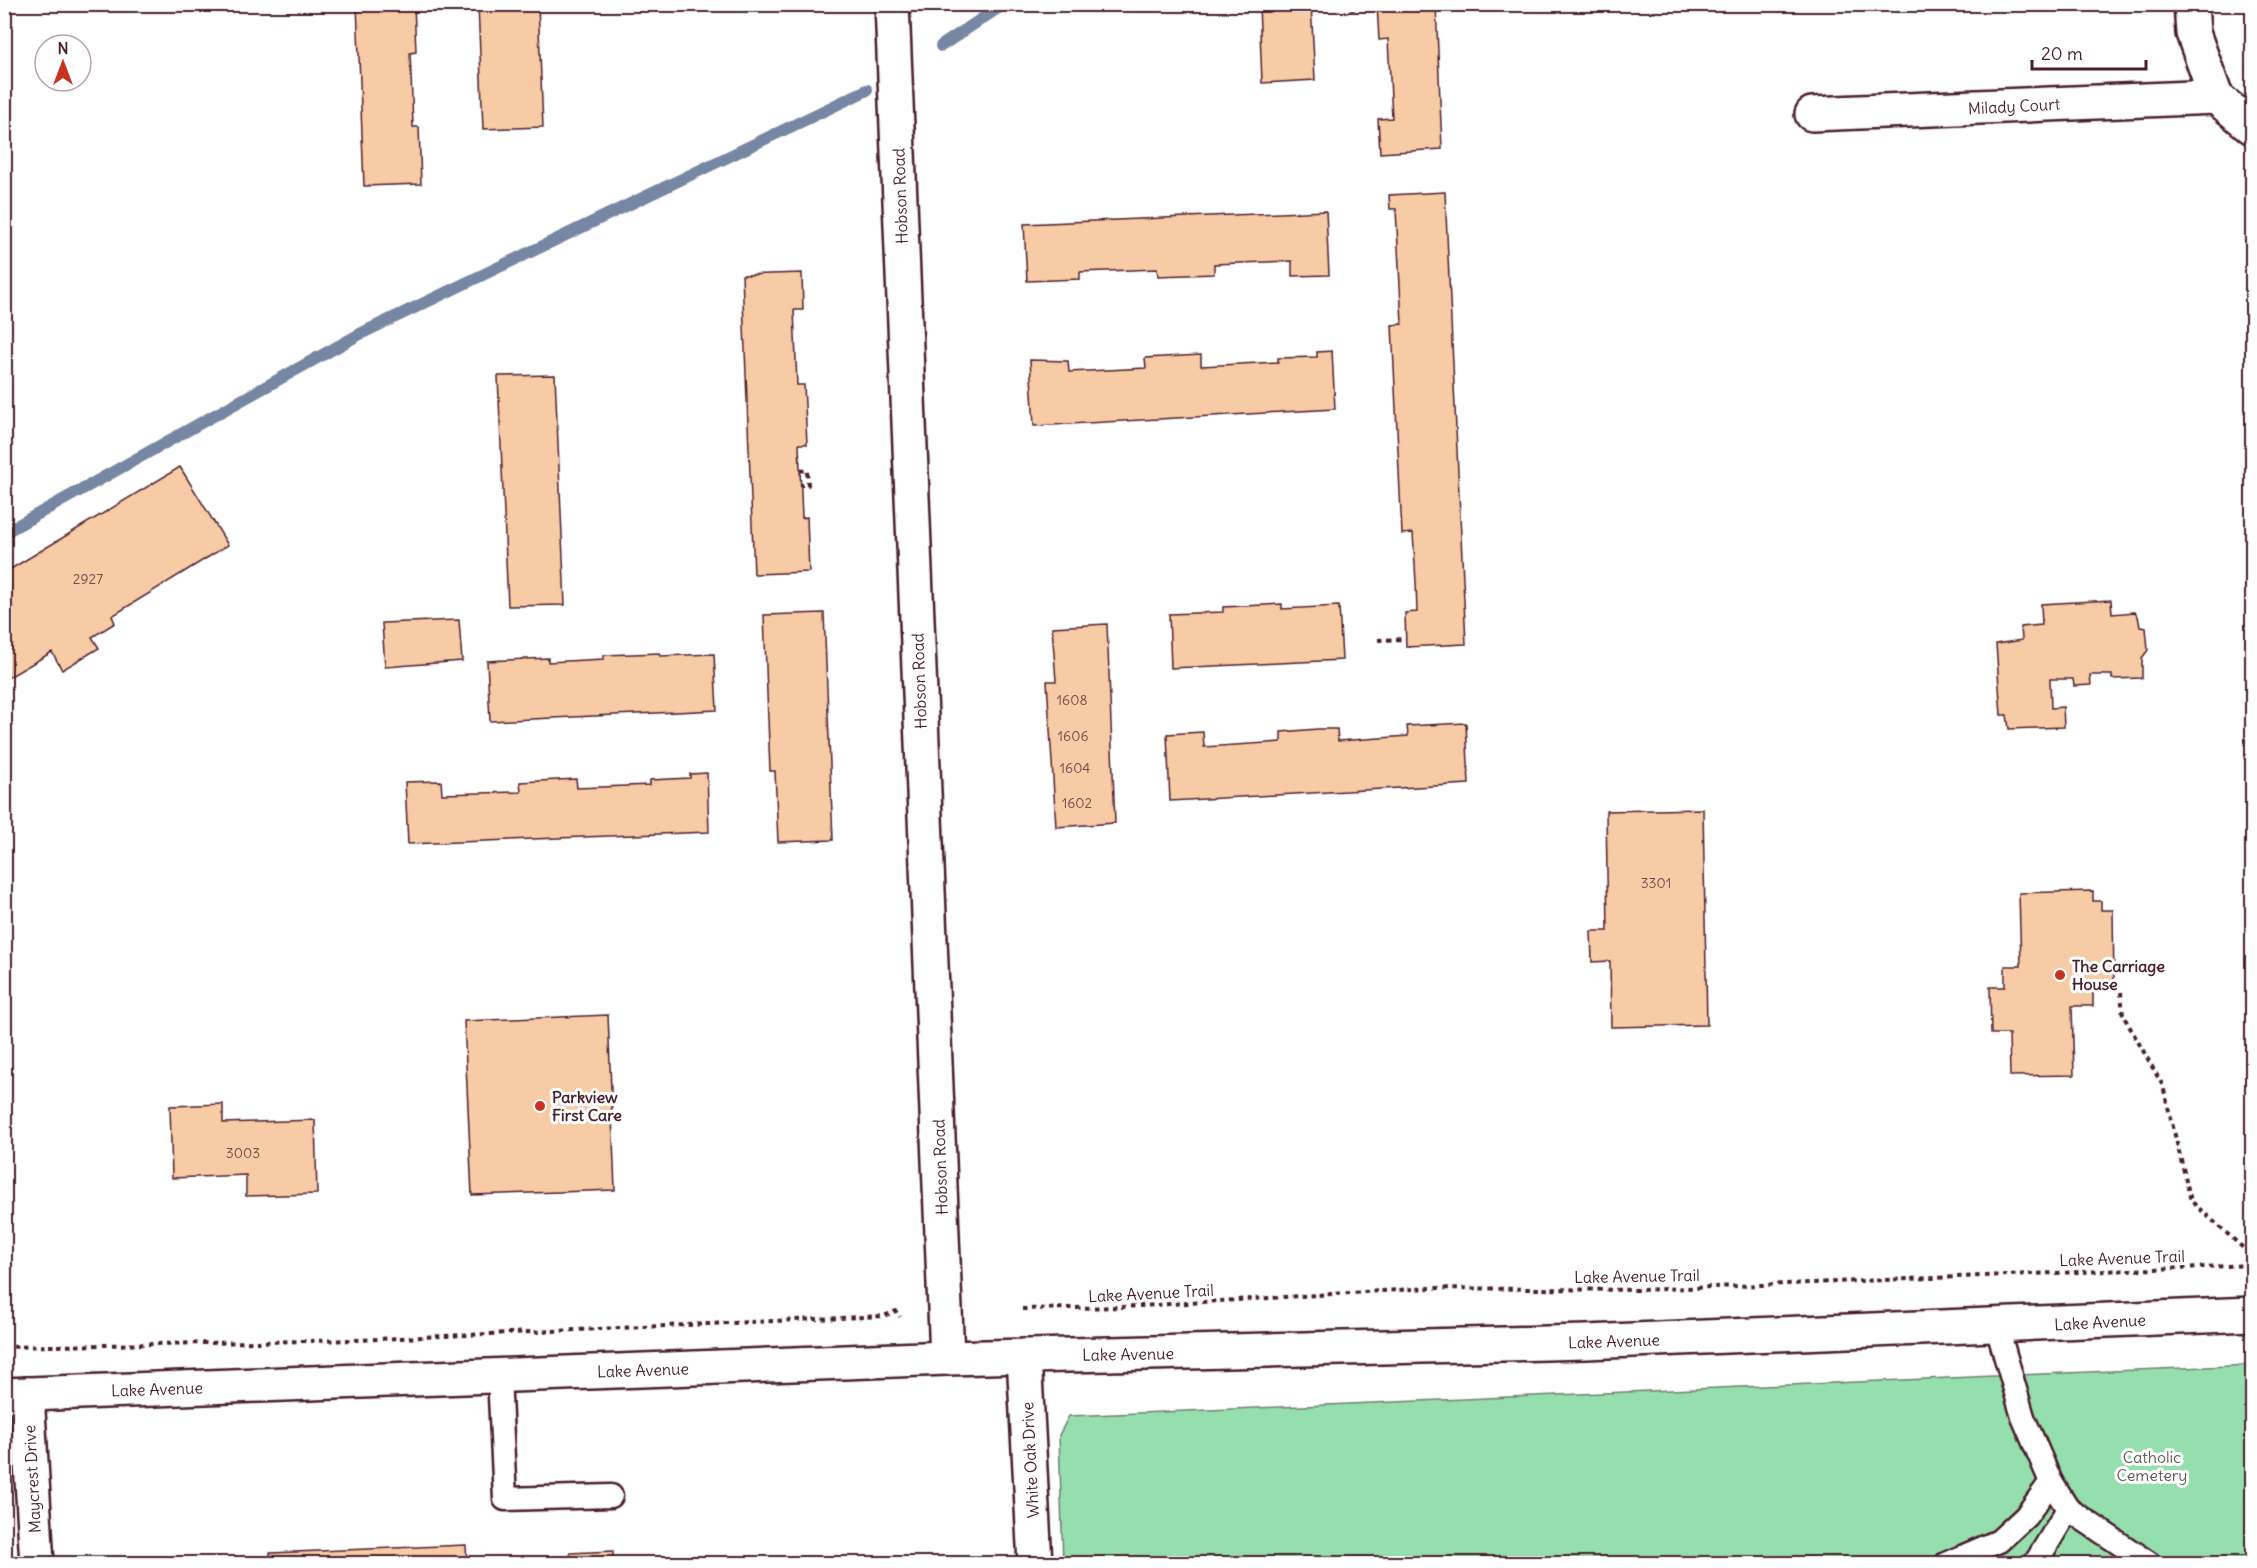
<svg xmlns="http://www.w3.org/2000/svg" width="2257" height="1568" font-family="Delius,sans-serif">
	<rect width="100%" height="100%" fill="#fff"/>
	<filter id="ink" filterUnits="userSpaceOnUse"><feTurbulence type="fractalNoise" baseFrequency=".0167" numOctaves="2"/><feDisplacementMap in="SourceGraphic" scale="12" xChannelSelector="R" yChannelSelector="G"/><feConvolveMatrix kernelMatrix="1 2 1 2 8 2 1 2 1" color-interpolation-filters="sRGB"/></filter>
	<g filter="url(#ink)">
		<polygon fill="#95dfaf" stroke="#707f6d" stroke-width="1.5" points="2252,1365 2252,1563 1063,1563 1059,1435 1069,1416"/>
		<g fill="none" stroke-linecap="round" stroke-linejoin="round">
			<g stroke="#7786a3" stroke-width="12">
				<polyline points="941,46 1004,4"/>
				<polyline points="4,533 360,334 867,90"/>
			</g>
		</g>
		<g fill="#f7cba6" stroke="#4a1f2b" stroke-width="1.5">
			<polygon points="357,4 414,4 416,52 410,53 412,99 413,127 419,127 421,184 364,186"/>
			<polygon points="478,4 538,4 543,127 483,129"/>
			<polygon points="1259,4 1311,4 1315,80 1262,83"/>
			<polygon points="1377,4 1436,4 1442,149 1380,153 1378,119 1392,118 1388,39 1379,40"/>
			<polygon points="1445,192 1466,644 1406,647 1405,613 1417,612 1416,582 1413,533 1402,534 1392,325 1402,324 1396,209 1390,209 1389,195"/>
			<polygon points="1326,211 1329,275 1292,276 1292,261 1214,264 1214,274 1158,276 1157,269 1080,272 1080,279 1027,281 1024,224"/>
			<polygon points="802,273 803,310 794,310 797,385 804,385 807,444 799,444 802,518 807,517 809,572 754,574 742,275"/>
			<polygon points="1332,351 1335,409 1034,426 1030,360 1068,361 1069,372 1146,368 1145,358 1201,355 1201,366 1278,362 1278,358 1317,357 1317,352"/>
			<polygon points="555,375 565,605 508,606 498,376"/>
			<polygon points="180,467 228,545 112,616 115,623 92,637 99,648 62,670 52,652 4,680 4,573"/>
			<polygon points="2111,600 2112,614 2135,612 2138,616 2140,627 2146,628 2148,650 2142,658 2142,678 2112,679 2112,675 2090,675 2091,685 2074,686 2073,679 2050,679 2051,708 2063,707 2064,727 2009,729 2007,715 2001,715 1996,644 2022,640 2021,627 2042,625 2041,604"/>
			<polygon points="1282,604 1282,609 1339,606 1342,660 1171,668 1169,614 1223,612 1223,607"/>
			<polygon points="824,613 833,840 778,842 775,771 770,771 764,615"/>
			<polygon points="459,620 462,661 385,667 382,623"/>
			<polygon points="1107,624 1115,823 1056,827 1047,681 1056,681 1052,627"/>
			<polygon points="660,653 660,656 714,654 717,710 490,721 487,661 548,658 548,662 604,659 604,655"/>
			<polygon points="1466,723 1469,784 1170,801 1167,734 1203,732 1204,747 1281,742 1281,732 1318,729 1337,729 1338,741 1408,736 1407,726"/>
			<polygon points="707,773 709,832 408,844 405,782 441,781 442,794 521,792 520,782 576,779 577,788 650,785 650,780 690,778 690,774"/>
			<polygon points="1703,809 1707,1025 1611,1027 1610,961 1592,962 1591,931 1608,931 1606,811"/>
			<polygon points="2093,891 2093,901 2101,901 2101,910 2113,910 2114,984 2093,984 2093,1006 2072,1006 2074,1075 2010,1076 2009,1034 1991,1034 1990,987 2005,987 2005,966 2021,966 2019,893"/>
			<polygon points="608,1015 615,1190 472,1195 464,1021"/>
			<polygon points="223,1104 223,1123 315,1120 317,1194 246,1196 246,1175 172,1178 170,1106"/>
			<polygon points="466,1545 467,1564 270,1564 270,1553"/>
			<polygon points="613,1551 613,1564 571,1564 570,1553"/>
		</g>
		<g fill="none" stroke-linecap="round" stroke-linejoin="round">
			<g stroke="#4a1f2b" stroke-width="27">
				<g id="lane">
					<polyline points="1997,1327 2023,1417 2051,1482 2068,1509 2150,1564"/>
					<polyline points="499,1376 505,1499 611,1496"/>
					<polyline points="1946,1564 1999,1541 2026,1516 2051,1482"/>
					<polyline points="2035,1564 2068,1509"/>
				</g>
			</g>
			<g stroke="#4a1f2b" stroke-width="38">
				<g id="street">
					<polyline points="2191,4 2193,33 2216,97 2252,127"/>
					<polyline points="1812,114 2216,97"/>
					<polyline points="1024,1356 1035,1564"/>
					<polyline points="27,1394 37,1564"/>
				</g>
			</g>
			<g stroke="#4a1f2b" stroke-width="38">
				<g id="secondary">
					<polyline points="892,4 947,1358"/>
					<polyline points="4,1395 947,1358 1586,1342 2252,1314"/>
				</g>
			</g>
			<g stroke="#4a1f2b" stroke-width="4" stroke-dasharray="4.5 4.5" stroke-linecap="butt">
				<polyline points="1350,9 1371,8"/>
				<polyline points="800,471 807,470 808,485 801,485"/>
				<polyline points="1378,640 1406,639"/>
				<polyline points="2121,992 2123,1015 2163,1086 2191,1201 2252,1256"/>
				<polyline points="1022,1309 1123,1307 1430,1288 1639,1290 2252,1265"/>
				<polyline points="4,1347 356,1340 884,1316 896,1311 900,1317"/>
			</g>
			<use href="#lane" stroke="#fff" stroke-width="22"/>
			<use href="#street" stroke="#fff" stroke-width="33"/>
			<use href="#secondary" stroke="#fff" stroke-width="33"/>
		</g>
	</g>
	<g fill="#c8321e" stroke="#fff" stroke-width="2">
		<circle cx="2060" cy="975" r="6"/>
		<circle cx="540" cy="1106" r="6"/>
	</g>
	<g text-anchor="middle" stroke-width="6" stroke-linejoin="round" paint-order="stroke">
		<g font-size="14" fill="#754a4a">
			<text x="88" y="584">2927</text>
			<text x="1072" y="705">1608</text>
			<text x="1073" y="741">1606</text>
			<text x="1075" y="773">1604</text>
			<text x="1077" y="808">1602</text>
			<text x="1656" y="888">3301</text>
			<text x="243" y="1158">3003</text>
		</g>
		<g font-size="16" fill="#4a1f2b" stroke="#fff">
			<text transform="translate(2014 106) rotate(-3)" y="6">Milady Court</text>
			<text transform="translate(900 196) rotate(-92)" y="6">Hobson Road</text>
			<text transform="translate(919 681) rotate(-92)" y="6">Hobson Road</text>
			<text transform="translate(940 1167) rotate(-92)" y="6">Hobson Road</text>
			<text transform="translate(2122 1258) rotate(-2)" y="6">Lake Avenue Trail</text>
			<text transform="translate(1637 1276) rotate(-1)" y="6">Lake Avenue Trail</text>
			<text transform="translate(1151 1293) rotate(-3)" y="6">Lake Avenue Trail</text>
			<text transform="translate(2100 1322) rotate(-3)" y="6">Lake Avenue</text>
			<text transform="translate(1614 1341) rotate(-2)" y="6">Lake Avenue</text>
			<text transform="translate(1128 1354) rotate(-1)" y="6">Lake Avenue</text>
			<text transform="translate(643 1370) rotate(-2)" y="6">Lake Avenue</text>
			<text transform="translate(157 1389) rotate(-2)" y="6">Lake Avenue</text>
			<text transform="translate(1030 1460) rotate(-93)" y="6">White Oak Drive</text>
			<text transform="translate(32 1479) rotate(-93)" y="6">Maycrest Drive</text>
		</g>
		<g font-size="16" font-weight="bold" fill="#4a1f2b" stroke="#fff" text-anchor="start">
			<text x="2072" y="972">The Carriage<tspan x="2072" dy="18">House</tspan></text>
			<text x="552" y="1103">Parkview<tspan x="552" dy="18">First Care</tspan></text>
		</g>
		<g font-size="16" fill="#605953" stroke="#fff">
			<text x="2152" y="1463">Catholic<tspan x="2152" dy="18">Cemetery</tspan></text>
		</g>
	</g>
	<rect width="2257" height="1568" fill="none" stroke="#fff" stroke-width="24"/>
	<rect x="12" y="12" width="2233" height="1544" fill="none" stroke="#4a1f2b" stroke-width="2" filter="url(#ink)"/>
	<g transform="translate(63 63)"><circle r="28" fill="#ffffff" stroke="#b7a5aa" stroke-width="1.5"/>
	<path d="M0-4.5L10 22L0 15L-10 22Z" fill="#c8321e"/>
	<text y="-9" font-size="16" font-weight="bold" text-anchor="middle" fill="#4a1f2b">N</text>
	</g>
	<path d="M2032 60v9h114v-9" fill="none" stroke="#4a1f2b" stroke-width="3"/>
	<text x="2041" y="60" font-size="18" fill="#4a1f2b" stroke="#ffffff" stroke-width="4.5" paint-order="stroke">20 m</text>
</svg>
